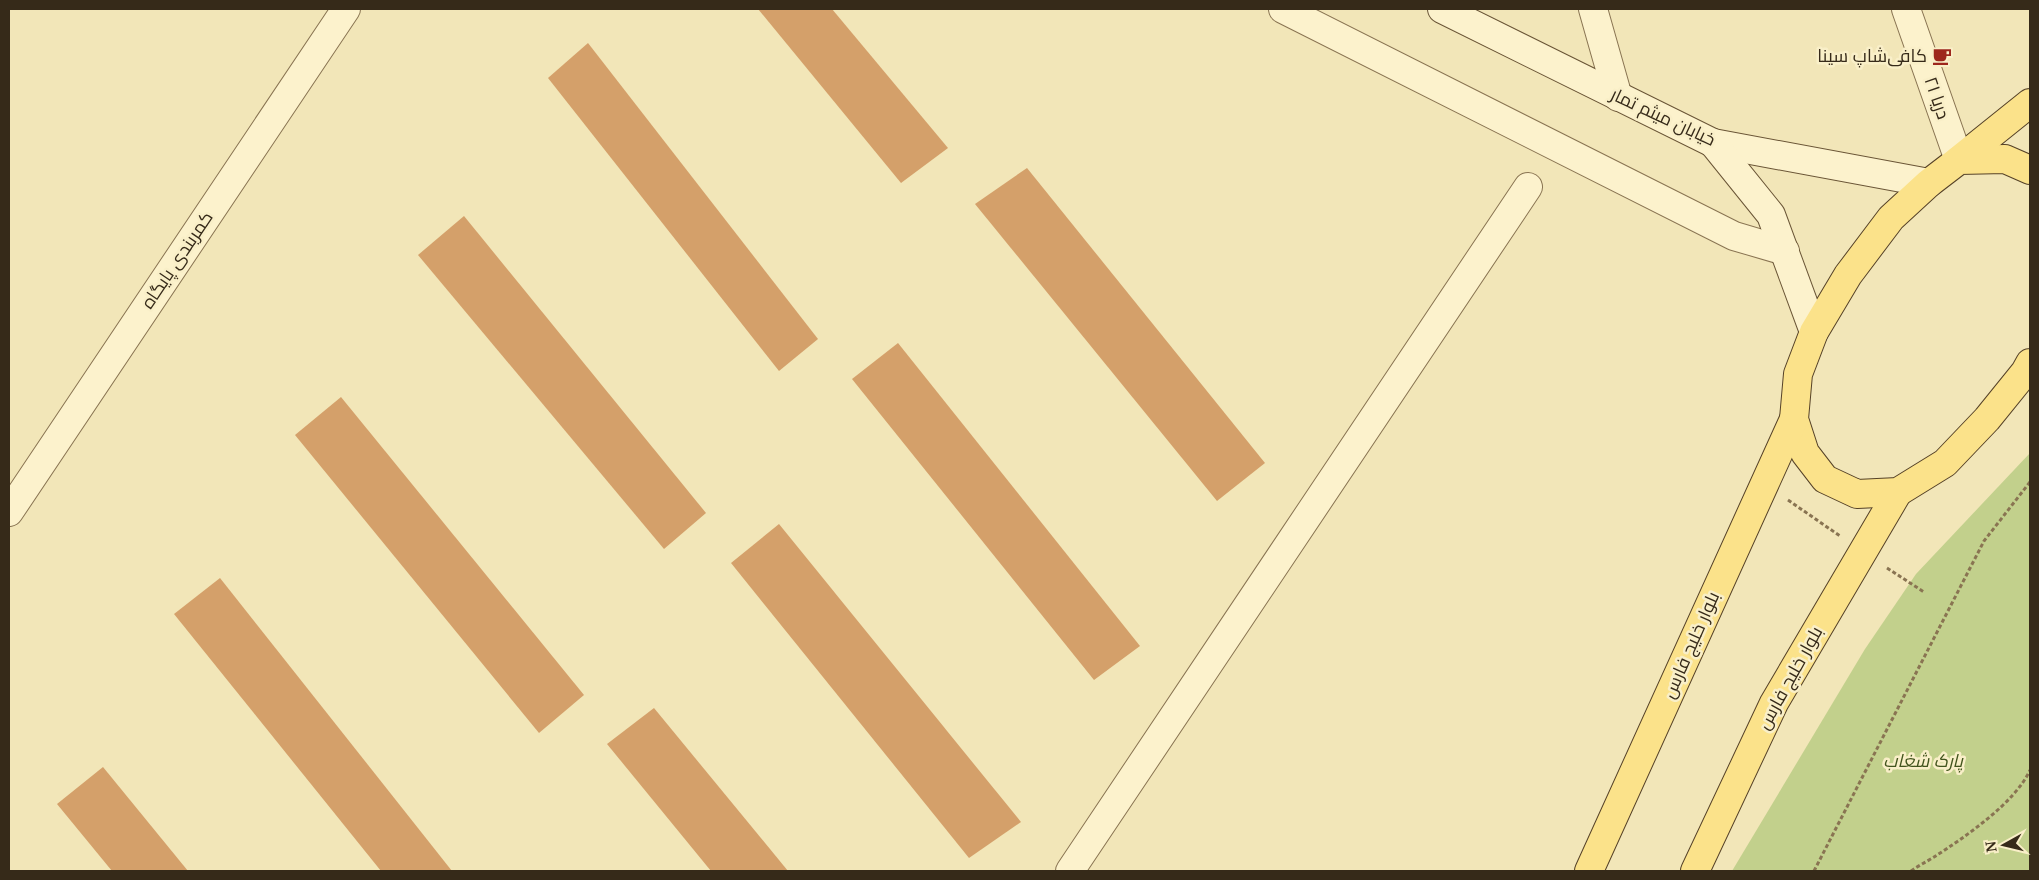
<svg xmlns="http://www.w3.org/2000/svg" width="2039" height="880" font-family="'Noto Serif',Cairo,serif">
	<rect width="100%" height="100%" fill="#f2e6b8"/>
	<polygon fill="#c2d08c" points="2030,453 2030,871 1732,871 1865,649 1916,574"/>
	<g fill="#d4a06a">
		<polygon points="758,9 832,9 948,148 901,183"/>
		<polygon points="588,43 818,339 779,371 548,78"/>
		<polygon points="1027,168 1265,463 1217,501 975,204"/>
		<polygon points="464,216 706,513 664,549 418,255"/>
		<polygon points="898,343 1140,646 1094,680 852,379"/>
		<polygon points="341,397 584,695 539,733 295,435"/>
		<polygon points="779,524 1021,822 969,858 731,563"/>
		<polygon points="220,578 452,871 381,871 174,614"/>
		<polygon points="654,708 788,871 711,871 607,744"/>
		<polygon points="103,767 188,871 112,871 57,804"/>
	</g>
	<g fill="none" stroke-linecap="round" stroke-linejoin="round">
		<g stroke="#897452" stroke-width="30">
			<g id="street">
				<polyline points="1283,9 1734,236 1785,251"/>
				<polyline points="1593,9 1618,97"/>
				<polyline points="1906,9 1959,160"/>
				<polyline points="9,512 346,9"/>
				<polyline points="1070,871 1528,187"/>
			</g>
		</g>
		<g stroke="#6a5536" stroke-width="30">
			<g id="secondary">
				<polyline points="1442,9 1713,143 1929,183"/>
				<polyline points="1713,143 1771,215 1814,332"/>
			</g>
		</g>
		<g stroke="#554127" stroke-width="30">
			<g id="primary">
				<polyline points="1959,160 2030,103"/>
				<polyline points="2030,170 2005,159 1959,160 1929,183 1891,218 1848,275 1814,332 1798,374 1794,419 1805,453 1825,479 1857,494 1898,492 1945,463 1987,419 2025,372 2030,363"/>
				<polyline points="1589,871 1794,419"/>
				<polyline points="1695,871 1774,703 1898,492"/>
			</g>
		</g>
		<g stroke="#897452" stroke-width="3" stroke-dasharray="4 2.5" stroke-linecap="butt">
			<polyline points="1788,500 1840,536"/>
			<polyline points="1887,568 1924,592"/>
			<polyline points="1814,871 1984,541 2030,482"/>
			<path d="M1911 871C1918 866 1926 862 1934 857 1965 837 2015 803 2030 770"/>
		</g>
		<use href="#street" stroke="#fcf2cc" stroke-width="28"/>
		<use href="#secondary" stroke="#fcf2cc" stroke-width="28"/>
		<use href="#primary" stroke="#fbe28a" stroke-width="28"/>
	</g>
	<defs>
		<g id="cafe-bare" transform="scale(1.5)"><path d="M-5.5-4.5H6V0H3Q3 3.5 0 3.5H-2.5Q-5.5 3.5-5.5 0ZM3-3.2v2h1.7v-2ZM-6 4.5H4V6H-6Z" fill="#9d271c" stroke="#f9efc8" stroke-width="2.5" paint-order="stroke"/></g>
	</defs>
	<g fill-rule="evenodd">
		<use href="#cafe-bare" x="1942" y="56"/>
	</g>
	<g text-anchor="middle" stroke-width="5" stroke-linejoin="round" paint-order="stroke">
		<g font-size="18" fill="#362a19" stroke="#f9efc8" text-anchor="end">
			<text x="1927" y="62">کافی‌شاپ سینا</text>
		</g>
		<g font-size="18" fill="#362a19" stroke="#f9efc8">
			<text transform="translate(1937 98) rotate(71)" y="6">دریا ۲۱</text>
			<text transform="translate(1663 117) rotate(25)" y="6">خیابان میثم تمار</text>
			<text transform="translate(177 260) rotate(-56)" y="6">کمربندی پایگاه</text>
			<text transform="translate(1691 645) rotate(-66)" y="6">بلوار خلیج‌ فارس</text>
			<text transform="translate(1790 678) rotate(-61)" y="6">بلوار خلیج ‌فارس</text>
		</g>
		<g font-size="18" font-style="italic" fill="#42541d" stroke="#f9efc8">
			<text x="1923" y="767">پارک شغاب</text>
		</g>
	</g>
	<rect width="2039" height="880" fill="none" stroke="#362a19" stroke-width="20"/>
	<g transform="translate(2004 845) rotate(262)" stroke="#f9efc8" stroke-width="4" paint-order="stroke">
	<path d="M0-4L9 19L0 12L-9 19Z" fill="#362a19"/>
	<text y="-8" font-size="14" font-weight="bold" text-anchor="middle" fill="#362a19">N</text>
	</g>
</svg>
